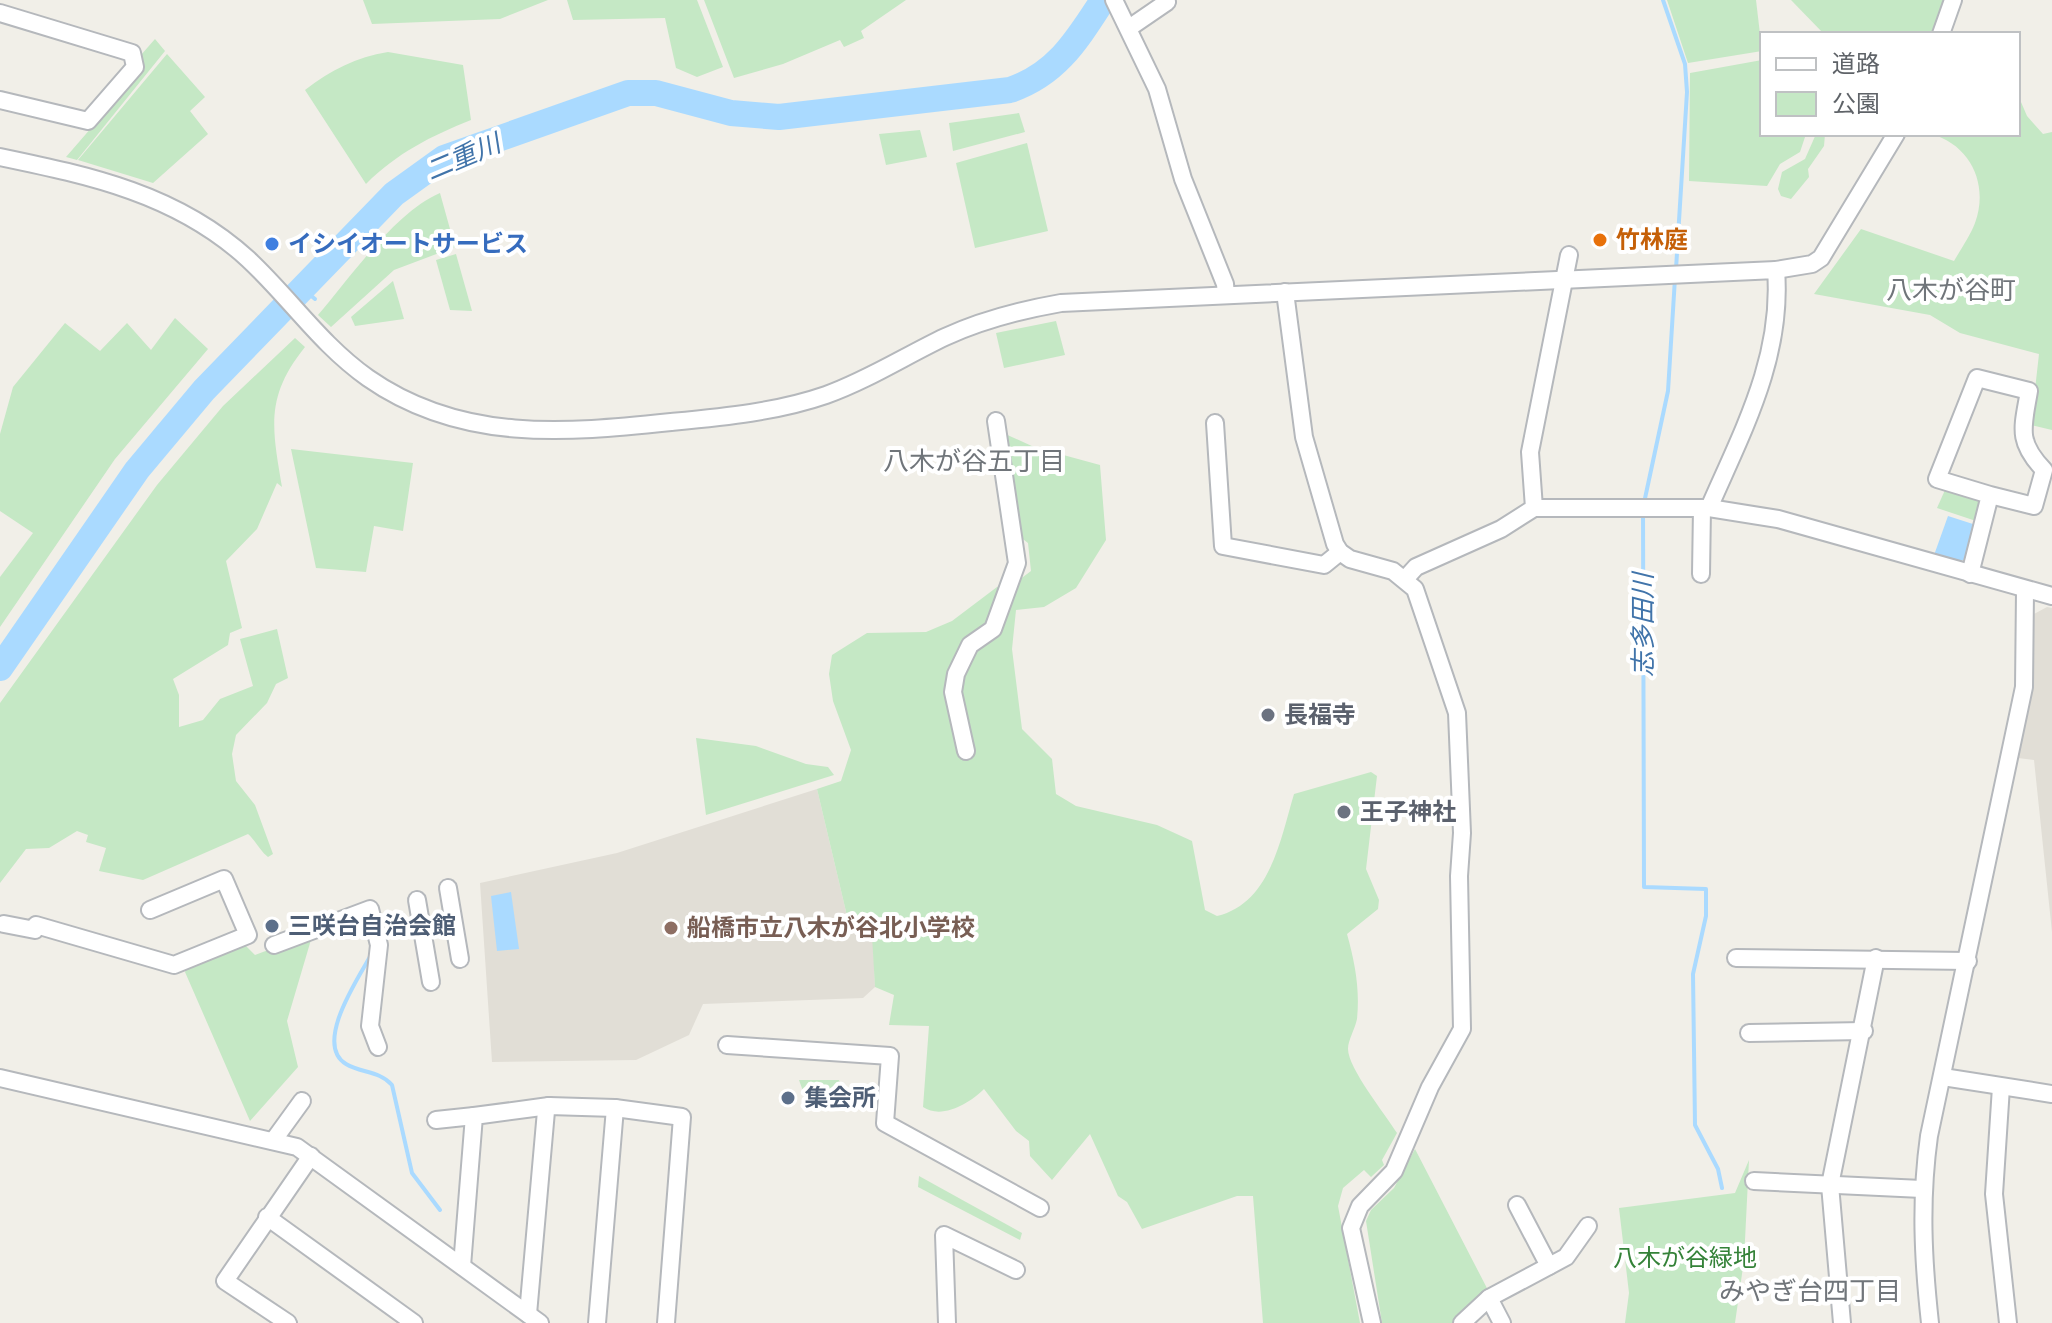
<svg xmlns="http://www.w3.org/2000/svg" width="2052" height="1323" font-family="'Titillium Web','Noto Sans JP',sans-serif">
	<rect width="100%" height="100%" fill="#f1efe8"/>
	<g fill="#e1ded6">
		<polygon points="2047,607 2052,608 2052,932 2034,760 2018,758 2031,690 2034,614"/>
		<polygon points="817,789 848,920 873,936 875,987 863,998 703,1004 689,1035 636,1060 492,1062 480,883 617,853"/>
	</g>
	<g fill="#c5e8c5">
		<polygon points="363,0 548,0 500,19 372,24"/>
		<polygon points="567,0 697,0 723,67 697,77 676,68 665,18 573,20"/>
		<polygon points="704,0 906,0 861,31 864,38 844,47 840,40 783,64 734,78"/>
		<polygon points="1667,0 1756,0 1762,51 1688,63"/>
		<polygon points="1791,0 1945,0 1933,34 1824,34"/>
		<polygon points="155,39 165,51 77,160 66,157 144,67 141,55"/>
		<path d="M388 52 463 65 471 120C431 136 397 153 366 184L305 90C331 70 356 57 388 52Z"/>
		<polygon points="167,54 205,97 190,111 208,134 153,183 78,160"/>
		<polygon points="1762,60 1762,134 1806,134 1800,152 1780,164 1767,186 1689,181 1690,73"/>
		<path d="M2018 95 2027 116 2043 134 2052 132V430L2031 425 2039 354 1960 333 1930 315 1814 294 1861 229 1954 261C1961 249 1970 236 1975 223 1989 185 1971 145 1931 134H2018Z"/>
		<polygon points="1019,113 1025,132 953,151 949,123"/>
		<polygon points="920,130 927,157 886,165 879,134"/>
		<polygon points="1816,134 1825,134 1824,146 1808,169 1809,177 1791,199 1781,196 1778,189 1782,172 1805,159"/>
		<polygon points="1027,143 1048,231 975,248 956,163"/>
		<path d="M440 193 455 247 394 270 331 327 318 315C350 278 395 212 440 193Z"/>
		<polygon points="456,254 472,311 450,310 436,260"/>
		<polygon points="393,281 404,319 355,326 351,317"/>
		<polygon points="175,318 208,349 115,459 0,627 0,577 33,533 0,511 0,434 13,387 65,323 100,351 127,323 151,350"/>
		<polygon points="1056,321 1065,355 1004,368 996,333"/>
		<path d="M295 338 305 347C265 397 272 427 282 487L277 483 257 529 226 561 242 628 230 633 228 645 173 679 179 695V727L203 720 220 699 253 686 240 639 277 629 288 678 276 684 267 703 236 735 232 754 236 781 255 805 273 854 268 857C260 851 256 841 248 834L143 880 99 871 106 848 86 842 88 835 77 831 49 848 26 849 0 883V703L157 485 223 406Z"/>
		<path d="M1003 433 1034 447 1100 465 1106 540 1076 588 1044 607 1016 610 1012 649 1022 729 1052 759 1056 794 1076 806 1157 825 1192 841 1205 910 1217 916C1270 903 1280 841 1294 794L1371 772 1377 776 1366 869 1379 900 1378 909 1347 934C1355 963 1360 989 1357 1019 1355 1029 1348 1040 1348 1049 1348 1068 1385 1114 1397 1133L1382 1160 1384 1165 1371 1177 1364 1170 1343 1188 1338 1206 1360 1323H1263L1253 1196H1237L1142 1229 1127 1202 1118 1196 1090 1134 1052 1180 1030 1156 1029 1141 1016 1131 984 1089C970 1103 942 1120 923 1107L929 1026 889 1025 894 995 875 987 872 936 848 920 817 789 841 781 851 750 833 701 829 674 832 655 867 633 926 632 952 621 997 587 1019 580 1031 571 1028 543 1019 536Z"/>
		<polygon points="291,449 413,463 403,531 374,526 366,572 316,568"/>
		<polygon points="1945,490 1978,501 1981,505 1976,521 1937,508"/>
		<polygon points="696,738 756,746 806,764 828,767 834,775 706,815"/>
		<polygon points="313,933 287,1021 298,1067 250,1121 185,972 187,967 243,943 255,955"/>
		<polygon points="799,1080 839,1080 846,1099 809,1108"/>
		<polygon points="1415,1149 1490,1294 1452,1323 1382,1323 1366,1221 1371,1210 1394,1188"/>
		<polygon points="1749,1160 1744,1260 1735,1323 1625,1323 1629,1293 1619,1208 1735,1193"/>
		<polygon points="919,1176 1022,1233 1020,1240 918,1187"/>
	</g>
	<g fill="#aadaff">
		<polygon points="1948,516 1976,525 1965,559 1953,565 1933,558"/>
		<polygon points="511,892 519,949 497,951 491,896"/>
	</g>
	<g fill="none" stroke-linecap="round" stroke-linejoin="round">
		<g stroke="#aadaff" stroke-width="4">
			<polyline points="1663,0 1685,64 1687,92 1676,269"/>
			<polyline points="303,289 315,299"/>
			<polyline points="1644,503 1668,391 1675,278"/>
			<polyline points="1643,511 1644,887 1706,889 1706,916 1693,974 1695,1125 1718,1169 1722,1188"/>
			<path d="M371 955C359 977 313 1044 346 1064 361 1073 380 1071 392 1085L412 1173 440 1210"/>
		</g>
		<path stroke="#aadaff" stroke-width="26" d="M0 668 137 470 204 390 394 194 444 158 628 93H656L731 113 779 117 1010 90C1057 74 1077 40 1103 0"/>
		<g stroke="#b5b8bc" stroke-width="20">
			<g id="minor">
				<polyline points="1114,0 1157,89 1183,179 1225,284 1226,295"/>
				<polyline points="0,13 132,53 135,67 88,121 0,100"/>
				<polyline points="1129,28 1167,2"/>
				<polyline points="1941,34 1953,0"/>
				<path d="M0 157C91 176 177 194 248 259 290 298 320 344 368 378 461 443 565 433 671 422 723 417 777 412 826 395 868 380 905 356 945 337 982 320 1021 310 1061 303L1776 270C1783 357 1743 430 1709 508"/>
				<polyline points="1776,270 1812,264 1821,258 1896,134"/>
				<polyline points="1285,292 1304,437 1335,544 1340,552 1350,559 1393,571 1415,589 1457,713 1462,833 1459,876 1462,1029 1430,1087 1394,1171 1360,1206 1351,1228 1372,1323"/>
				<polyline points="1215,423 1223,546 1324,565 1340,552"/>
				<polyline points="1534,508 1530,452 1569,255"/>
				<polyline points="1701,574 1702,508"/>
				<path d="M1970 574 1990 495 1937 479 1977 378 2029 391C2023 427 2016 441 2044 470L2034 506 1990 495"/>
				<polyline points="1406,578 1416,567 1501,529 1534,508 1709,508 1778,519 2052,596"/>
				<polyline points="966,751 953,692 956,674 970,645 993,629 1017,563 996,421"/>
				<polyline points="448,888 460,959"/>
				<polyline points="417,900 431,982"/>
				<polyline points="4,924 35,930"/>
				<polyline points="36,925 174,965 248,935 224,879 150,910"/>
				<polyline points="274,945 370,909 379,945 370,1026 378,1047"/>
				<polyline points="1736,958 1968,961"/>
				<polyline points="1749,1033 1864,1031"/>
				<polyline points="727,1045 890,1056 885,1123 1040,1208"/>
				<polyline points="1943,1077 2052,1094"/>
				<polyline points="0,1078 297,1147 540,1323"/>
				<polyline points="2001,1087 1994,1194 2008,1323"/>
				<polyline points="436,1120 474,1116"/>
				<polyline points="273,1141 302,1101"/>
				<polyline points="1754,1181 1922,1189"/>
				<polyline points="1517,1205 1549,1266"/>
				<polyline points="267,1217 414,1323"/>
				<polyline points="462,1266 474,1116 549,1106"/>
				<polyline points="1489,1298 1502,1323"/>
				<polyline points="528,1314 546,1111 549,1106 615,1108 682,1117 666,1323"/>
				<polyline points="288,1323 225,1281 311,1156"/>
				<polyline points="597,1323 615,1108"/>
				<polyline points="947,1323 944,1235 1016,1270"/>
				<polyline points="1462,1323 1489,1298 1566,1257 1588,1226"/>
				<polyline points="1842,1323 1830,1185 1876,958"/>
				<path d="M1930 1323C1923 1259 1920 1201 1929 1136L2024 687 2025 591"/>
			</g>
		</g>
		<use href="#minor" stroke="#fff" stroke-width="16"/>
	</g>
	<circle fill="#e8710a" stroke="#fff" stroke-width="3" cx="1600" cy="240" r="8"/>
	<circle fill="#3f7fe0" stroke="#fff" stroke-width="3" cx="272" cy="244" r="8"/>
	<g fill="#6b7280" stroke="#fff" stroke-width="3">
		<circle cx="1268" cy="715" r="8"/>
		<circle cx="1344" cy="812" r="8"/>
	</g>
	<g fill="#5c6f8a" stroke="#fff" stroke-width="3">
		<circle cx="272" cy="926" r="8"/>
		<circle cx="788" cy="1098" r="8"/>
	</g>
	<circle fill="#8d6e63" stroke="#fff" stroke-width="3" cx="671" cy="928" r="8"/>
	<g text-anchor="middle" stroke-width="8" stroke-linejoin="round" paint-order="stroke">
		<g font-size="24" font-weight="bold" fill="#c56008" stroke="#fff" text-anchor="start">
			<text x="1616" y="248">竹林庭</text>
		</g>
		<g font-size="24" font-weight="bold" fill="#366cbe" stroke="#fff" text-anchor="start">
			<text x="288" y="252">イシイオートサービス</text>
		</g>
		<g font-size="24" font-weight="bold" fill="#5b616d" stroke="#fff" text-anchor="start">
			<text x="1284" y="723">長福寺</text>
			<text x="1360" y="820">王子神社</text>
		</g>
		<g font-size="24" font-weight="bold" fill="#4e5e75" stroke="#fff" text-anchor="start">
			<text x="288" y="934">三咲台自治会館</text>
			<text x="804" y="1106">集会所</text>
		</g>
		<g font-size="24" font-weight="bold" fill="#785e54" stroke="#fff" text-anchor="start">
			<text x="687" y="936">船橋市立八木が谷北小学校</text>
		</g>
		<g font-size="24" fill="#348238" stroke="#fff">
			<text x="1685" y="1266">八木が谷緑地</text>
		</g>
		<g font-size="26" font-style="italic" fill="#4174aa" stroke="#fff">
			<text transform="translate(463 157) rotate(-23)" y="9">二重川</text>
			<text transform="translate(1643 625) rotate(-90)" y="9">志多田川</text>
		</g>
		<g font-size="26" fill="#70757a" stroke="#fff">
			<text x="1951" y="299">八木が谷町</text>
			<text x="974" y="470">八木が谷五丁目</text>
			<text x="1810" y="1300">みやぎ台四丁目</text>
		</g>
	</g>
	<rect x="1760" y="32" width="260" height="104" fill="#ffffff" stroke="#bfc1c3" stroke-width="2"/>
	<rect x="1776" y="58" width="40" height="12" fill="#ffffff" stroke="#bfc1c3" stroke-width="2"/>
	<text x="1832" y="72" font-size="24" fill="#5f6368">道路</text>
	<rect x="1776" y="92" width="40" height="24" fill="#c5e8c5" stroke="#bfc1c3" stroke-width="2"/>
	<text x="1832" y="112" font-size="24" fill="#5f6368">公園</text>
</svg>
